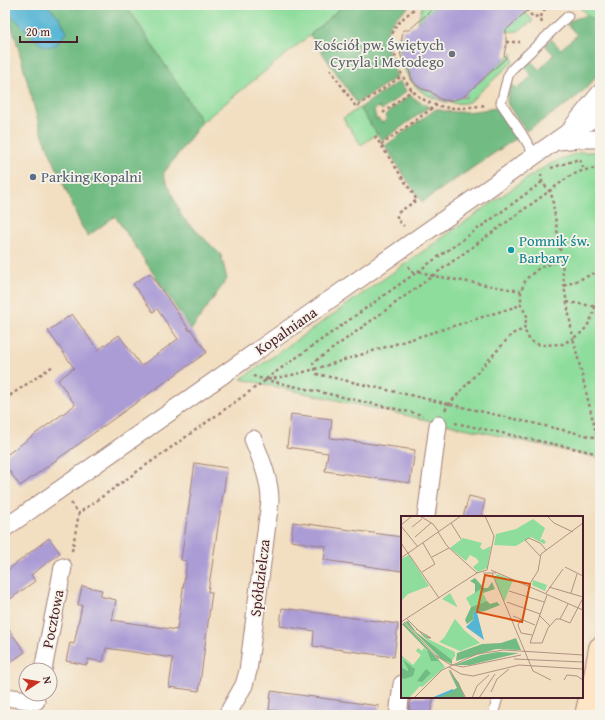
<svg xmlns="http://www.w3.org/2000/svg" width="605" height="720" font-family="'Gentium Book Plus',serif">
	<rect width="100%" height="100%" fill="#f7f3e8"/>
	<filter id="ink" filterUnits="userSpaceOnUse"><feTurbulence type="fractalNoise" baseFrequency=".025" numOctaves="2"/><feDisplacementMap in="SourceGraphic" scale="8" xChannelSelector="R" yChannelSelector="G"/><feConvolveMatrix kernelMatrix="1 2 1 2 8 2 1 2 1" color-interpolation-filters="sRGB"/></filter>
	<filter id="wash" filterUnits="userSpaceOnUse"><feTurbulence type="fractalNoise" baseFrequency=".012" numOctaves="4" result="noise"/><feDisplacementMap in="SourceGraphic" scale="16" xChannelSelector="R" yChannelSelector="G"/><feGaussianBlur stdDeviation="0.9" result="paint"/><feColorMatrix in="noise" values="0 0 0 0 0 0 0 0 0 0 0 0 0 0 0 0 0 1.4 0 .05"/><feComposite in="paint" operator="in"/></filter>
	<g filter="url(#wash)">
		<rect width="100%" height="100%" fill="#f2dec0"/>
		<g fill="#8edd9c" stroke="#6c7e64">
			<polygon points="126,5 344,5 310,35 202,122"/>
			<polygon points="424,5 437,5 417,23 422,7"/>
			<polygon points="578,5 600,5 600,25 587,15"/>
			<polygon points="525,12 533,21 518,31 505,32 503,27"/>
			<path d="M399 36 405 39C401 46 398 54 404 62 405 64 407 65 408 67 409 69 409 73 410 76 413 85 422 90 432 91L434 95 442 100 450 101 458 97 466 98V92L474 87 512 53 513 62C502 72 492 81 481 91 478 94 474 99 470 101 464 105 452 103 446 102 410 93 401 71 397 37Z"/>
			<polygon points="360,108 377,134 361,145 343,118"/>
			<path d="M582 152H600V458L241 379 526 179C546 166 558 158 582 152Z"/>
		</g>
		<g fill="#72bc84" stroke="#5e6e58">
			<polygon points="47,5 126,5 202,122 163,174 182,217 221,255 227,279 191,330 115,216 88,236 81,225 40,129 16,39 6,9 40,44 59,17"/>
			<path d="M344 5H411C404 11 397 16 392 22 380 36 391 62 397 77L357 103 310 35Z"/>
			<path d="M587 15 600 25C600 39 603 61 597 74 588 94 545 118 526 131L508 105 507 100 511 83 517 89 532 76 522 65 529 59 539 70 554 55 545 45 551 39 561 49 577 35 567 24 572 20Z"/>
			<polygon points="399,81 406,91 382,110 379,107 374,110 376,119 378,119 383,123 387,118 385,115 410,95 418,101 429,107 382,141 360,108"/>
			<path d="M496 108 500 110 518 137 422 202 385 146 436 109C455 115 477 111 496 108Z"/>
		</g>
		<polygon fill="#55b5d4" stroke="#506a80" points="5,5 47,5 59,17 67,32 56,45 48,47 40,44 5,9"/>
		<g id="blocks">
			<g fill="#ab9cd5">
				<polygon points="437,5 533,5 506,30 506,46 504,55 506,58 462,98 460,98 450,101 440,99 430,91 422,89 416,85 412,80 408,67 403,62 400,53 403,30 409,30"/>
				<polygon points="150,273 190,331 191,330 207,352 20,486 5,465 5,456 75,405 58,380 74,368 48,331 72,314 98,350 119,335 141,366 178,339 157,309 153,312 133,284"/>
				<polygon points="291,414 332,419 330,438 415,450 410,483 325,471 328,453 287,447"/>
				<polygon points="195,463 227,468 208,592 212,592 199,691 169,687 173,658 106,648 103,662 88,659 87,665 66,661 70,643 74,644 82,605 78,605 82,586 102,590 100,596 116,600 112,620 177,630 187,561 181,560"/>
				<polygon points="469,496 485,500 481,517 463,517"/>
				<polygon points="293,522 402,537 402,571 324,560 326,546 291,541"/>
				<polygon points="49,538 60,553 31,575 35,581 5,603 5,572"/>
				<polygon points="282,608 398,624 394,657 313,646 314,631 280,626"/>
				<polygon points="5,624 25,652 5,666"/>
				<polygon points="271,691 379,706 378,715 307,715 269,710"/>
				<polygon points="411,697 434,697 430,714 409,710"/>
			</g>
		</g>
	</g>
	<g filter="url(#ink)">
		<use href="#blocks" fill-opacity="0" stroke="#9e7e76" stroke-width="1"/>
		<g fill="none" stroke-linecap="round" stroke-linejoin="round">
			<g stroke="#9e7e76" stroke-width="11">
				<g id="lane">
					<polyline points="535,156 522,134 501,103 508,76 512,69 568,16"/>
					<polyline points="493,715 498,697"/>
				</g>
			</g>
			<g stroke="#9e7e76" stroke-width="19">
				<g id="street">
					<polyline points="573,126 600,93"/>
					<polyline points="559,141 579,139 600,139"/>
					<polyline points="426,517 438,425"/>
					<polyline points="5,528 567,133 600,115"/>
					<polyline points="43,670 63,567"/>
					<polyline points="5,697 36,701"/>
					<path d="M227 715 244 685 248 671 270 501C270 480 261 459 253 439"/>
					<polyline points="398,715 402,684"/>
				</g>
			</g>
			<g stroke="#9e7e76" stroke-width="24">
				<polyline id="secondary" points="586,715 595,676 600,648"/>
			</g>
			<g stroke="#9e7e76" stroke-width="2.5" stroke-dasharray="3 3" stroke-linecap="butt">
				<path d="M418 5C412 11 400 20 396 26 390 34 392 46 395 55 403 87 421 108 457 108 467 108 477 106 487 105"/>
				<polyline points="522,5 533,17 540,16"/>
				<polyline points="540,5 544,10"/>
				<path d="M542 23C539 15 544 10 549 5"/>
				<polyline points="506,42 520,42"/>
				<polyline points="330,69 356,107 402,76"/>
				<polyline points="383,113 412,90"/>
				<path d="M375 136 417 200 399 212C394 217 399 222 404 226"/>
				<polyline points="381,145 437,105"/>
				<polyline points="551,168 576,160 580,160 584,170"/>
				<path d="M600 169C589 168 580 171 570 176L313 363 317 374 598 438 600 424"/>
				<polyline points="541,174 542,182 550,192 552,197 562,262 564,286 573,338 563,344 540,345 530,341 524,329 527,316 521,305 521,291 526,279 539,268 552,263 562,262"/>
				<polyline points="408,266 414,274"/>
				<polyline points="419,271 433,276 521,291"/>
				<polyline points="564,286 600,271"/>
				<polyline points="567,302 600,307"/>
				<path d="M595 306C592 320 586 332 573 338L597 437"/>
				<polyline points="253,376 266,380 423,415"/>
				<polyline points="266,379 489,221 542,182"/>
				<polyline points="5,399 53,366"/>
				<polyline points="445,410 450,403 512,334 524,329"/>
				<polyline points="455,423 600,454"/>
				<polyline points="71,503 79,513"/>
				<polyline points="72,551 79,513 266,380 297,374 315,369 521,305"/>
			</g>
			<use href="#lane" stroke="#fff" stroke-width="9"/>
			<use href="#street" stroke="#fff" stroke-width="17"/>
			<use href="#secondary" stroke="#fde5c5" stroke-width="22"/>
		</g>
	</g>
	<circle fill="#6b7280" stroke="#f7f3e8" stroke-width="1.5" cx="452" cy="54" r="4"/>
	<circle fill="#5c6f8a" stroke="#f7f3e8" stroke-width="1.5" cx="33" cy="177" r="4"/>
	<circle fill="#0f9aa8" stroke="#f7f3e8" stroke-width="1.5" cx="511" cy="250" r="4"/>
	<g text-anchor="middle" stroke-width="3.5" stroke-linejoin="round" paint-order="stroke">
		<g font-size="15" fill="#5b616d" stroke="#f7f3e8" text-anchor="end">
			<text x="444" y="50">Kościół pw. Świętych<tspan x="444" dy="17">Cyryla i Metodego</tspan></text>
		</g>
		<g font-size="15" fill="#4e5e75" stroke="#f7f3e8" text-anchor="start">
			<text x="41" y="182">Parking Kopalni</text>
		</g>
		<g font-size="15" fill="#0d838f" stroke="#f7f3e8" text-anchor="start">
			<text x="519" y="246">Pomnik św.<tspan x="519" dy="17">Barbary</tspan></text>
		</g>
		<g font-size="15" fill="#4a1f2b" stroke="#f7f3e8">
			<text transform="translate(286 331) rotate(-35)" y="5">Kopalniana</text>
			<text transform="translate(260 578) rotate(-83)" y="5">Spółdzielcza</text>
			<text transform="translate(53 619) rotate(-79)" y="5">Pocztowa</text>
		</g>
	</g>
	<g transform="translate(401 516)">
		<rect width="182" height="182" fill="#f2dec0"/>
		<path d="M132 3 144 12 139 24 142 23 145 26 143 28 130 21 115 30 93 29 95 18 115 13ZM62 22 81 27 79 31 82 34 90 30 86 52 77 56 72 51 78 46 75 42 69 39 65 45 49 32ZM8 39 28 70 7 78 0 85V43ZM96 58 112 64 103 86 93 63ZM132 64 146 69 144 75 131 69ZM80 73 86 85 70 91 65 82ZM49 77 56 90V91L41 83ZM54 103 64 115 79 127 59 135 38 126 43 122ZM20 118H25L29 122 27 123 54 136V140L51 144 45 142ZM17 132 21 135 23 132 44 151 21 171 19 170 8 182H0V139L12 149 20 139 15 135Z" fill="#8edd9c"/>
		<path d="M74 62 83 72H87L91 66 94 73 82 77 80 73 74 77V68L69 65ZM86 85 89 88 96 86 99 89 84 95 77 96 78 93 72 97 73 103 66 108 64 104 70 91ZM7 105 15 116 51 144V148L40 143 4 106ZM3 107 35 141 44 151 37 145H30L26 134 1 108ZM115 122 120 134 95 133 55 145 56 137 81 128 100 127ZM97 136 118 137 69 149H53L80 139ZM2 144 14 153 12 160 3 163 0 161 1 152 7 155V153ZM25 153 30 157 21 166 16 165ZM47 153 58 167 64 182H35L56 172Z" fill="#72bc84"/>
		<path d="M79 92 76 97 83 124 65 111 73 103 72 97Z" fill="#55b5d4"/>
		<path fill="none" stroke="#55b5d4" stroke-width="2" d="M33 182 52 174"/>
		<path fill="none" stroke="#af9284" stroke-width="1" d="M19 0 32 8 38 16M84 0 93 20 86 54M146 0 153 7 172 16M50 7 60 23M0 9 11 0M0 10 17 31M11 11 21 3M37 16 46 30 76 57M14 21 30 7M0 27 38 82M139 40 124 24 128 22 139 27 145 34M31 41 48 32M0 42 60 0M164 51 182 60M90 54 182 94M21 56 34 48 22 27M82 57H95M91 57 132 155 150 164M128 69 137 55 140 38 182 7M148 71 182 81M108 75 143 86M145 77 162 53M170 77 176 58M146 79 129 127H141L147 112 155 103H159L167 88M106 86 139 98M138 99 149 110M112 100 134 109M6 103 24 121 30 122M120 103 117 109 120 117 131 119M159 103 169 107 182 82M0 106 76 57 86 54M3 106 38 143M15 113 30 122M34 139 48 148 62 151 120 139M113 143 182 146M48 151 60 158 72 160 118 149 182 153M49 154 65 182M163 164 166 159 176 160 182 164M90 176 96 163 108 153M13 182 41 154 76 138 103 134 182 139M71 182 76 170 88 159M78 182 94 158"/>
		<path fill="#d8530f" fill-opacity="0.15" stroke="#d8530f" stroke-width="2" d="M84 59 129 68 121 106 76 96Z"/>
		<rect width="182" height="182" fill="none" stroke="#4a1f2b" stroke-width="2"/>
	</g>
	<rect width="605" height="720" fill="none" stroke="#f7f3e8" stroke-width="20"/>
	<g transform="translate(38 682) rotate(78)"><circle r="19" fill="#f7f3e8" stroke="#b29e9c"/>
	<path d="M0-3L7 15L0 10L-7 15Z" fill="#c8321e"/>
	<text y="-6" font-size="11" font-weight="bold" text-anchor="middle" fill="#4a1f2b">N</text>
	</g>
	<path d="M20 36v6h57v-6" fill="none" stroke="#4a1f2b" stroke-width="2"/>
	<text x="26" y="36" font-size="12" fill="#4a1f2b" stroke="#f7f3e8" stroke-width="3" paint-order="stroke">20 m</text>
</svg>
